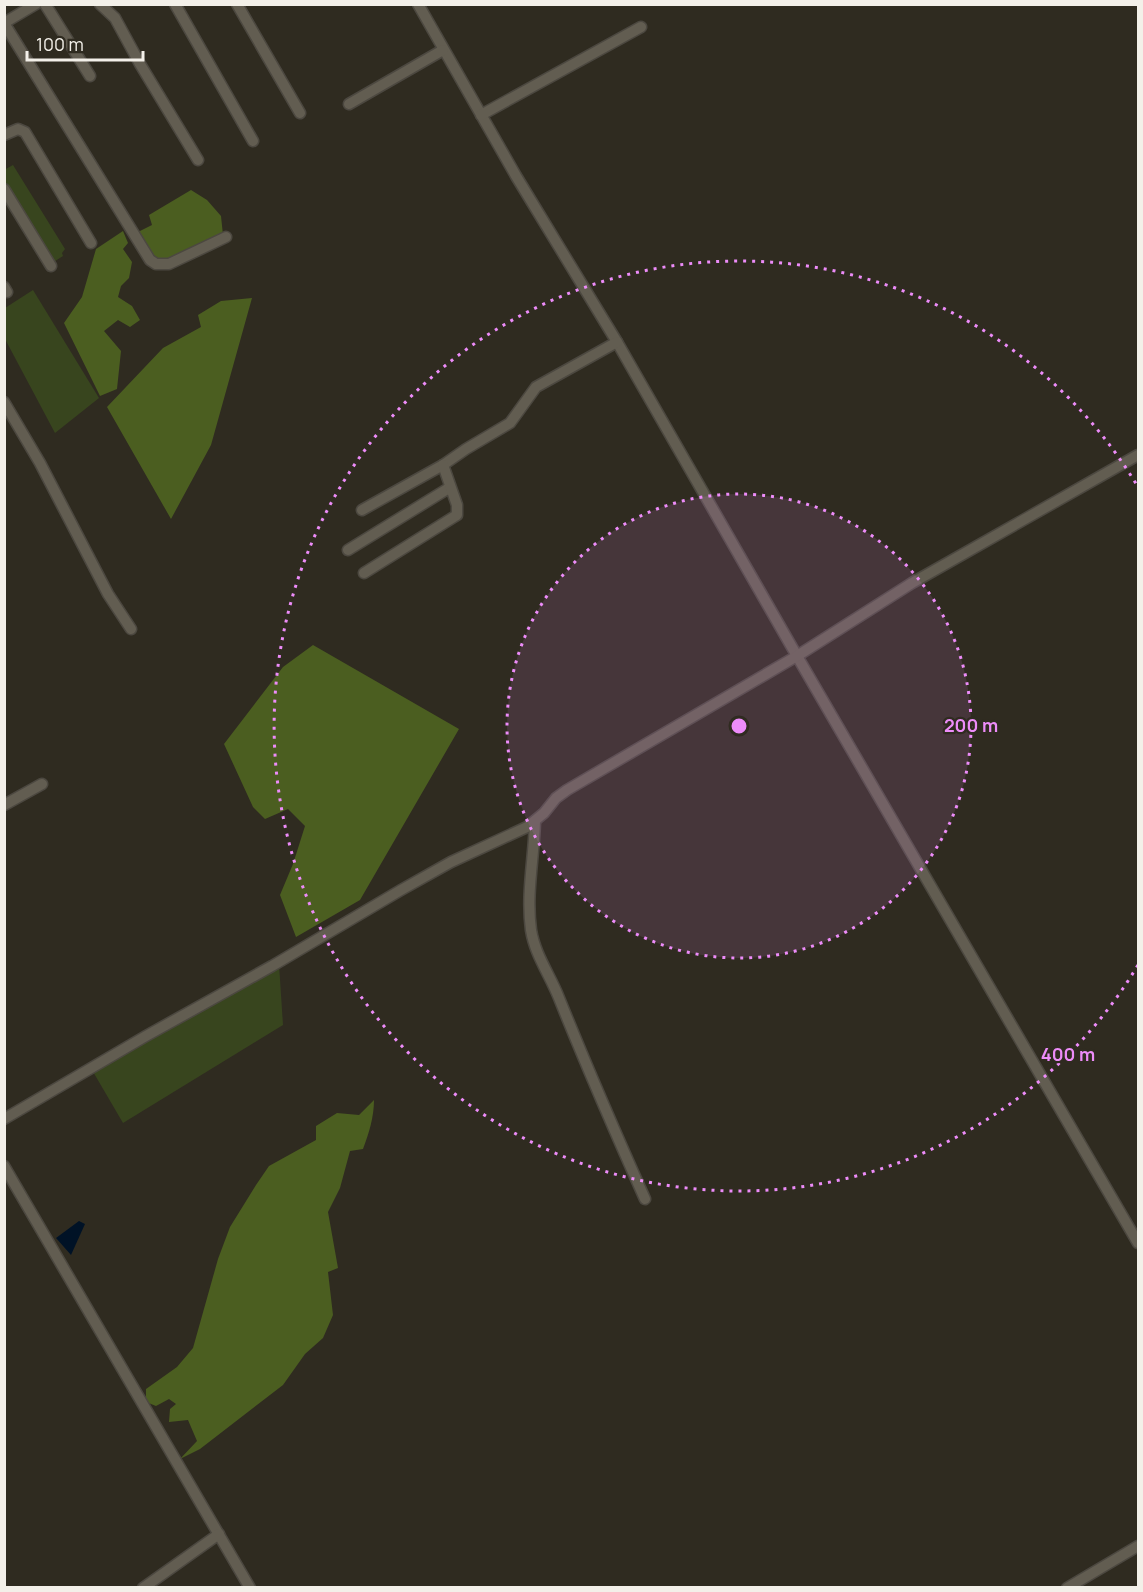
<svg xmlns="http://www.w3.org/2000/svg" width="1143" height="1592" font-family="Manrope,sans-serif">
	<rect width="100%" height="100%" fill="#2f2b20"/>
	<g fill="#38451e">
		<polygon points="13,165 65,249 62,253 63,256 52,263 5,183 4,170"/>
		<polygon points="33,290 99,398 55,433 5,339 5,308"/>
		<polygon points="279,964 283,1025 123,1123 92,1070"/>
	</g>
	<g fill="#4b5e20">
		<polygon points="191,190 207,200 221,216 223,235 162,263 151,258 136,233 152,225 149,215"/>
		<polygon points="123,231 128,243 123,249 132,262 129,278 121,286 118,297 132,306 140,320 130,327 118,320 104,331 121,351 117,389 100,396 64,323 82,297 96,249"/>
		<polygon points="252,298 211,445 171,519 107,407 163,348 201,327 198,315 221,301"/>
		<polygon points="313,645 459,729 360,900 296,937 280,895 293,864 305,826 288,809 265,819 253,807 224,744 283,667"/>
		<path d="M374 1100C374 1117 369 1133 363 1149L350 1151 340 1188 328 1212 338 1268 328 1272 333 1315 323 1338 305 1354 283 1385 200 1449 180 1459 197 1441 188 1420 169 1422 170 1409 176 1404 169 1399 156 1406 146 1402V1389L177 1367 193 1348 218 1259 230 1227 256 1185 269 1166 316 1140V1126L337 1113 359 1115Z"/>
	</g>
	<polygon fill="#001226" points="79,1221 85,1224 71,1255 56,1238"/>
	<g fill="none" stroke-linecap="round" stroke-linejoin="round">
		<g stroke="#4c4840" stroke-width="13">
			<g id="minor">
				<polyline points="45,4 90,76"/>
				<polyline points="100,4 115,18 140,64 198,160"/>
				<polyline points="175,4 253,141"/>
				<polyline points="237,4 300,113"/>
				<polyline points="418,4 516,176 617,342 797,656 1138,1243"/>
				<polyline points="4,23 150,260 156,264 169,264 226,237"/>
				<polyline points="4,23 36,4"/>
				<polyline points="349,104 443,50"/>
				<polyline points="481,115 641,27"/>
				<polyline points="4,135 18,129 25,132 91,243"/>
				<polyline points="4,189 51,266"/>
				<polyline points="4,287 7,292"/>
				<polyline points="4,402 40,463 108,594 131,629"/>
				<polyline points="362,510 443,465 466,449 510,423 536,387 617,342"/>
				<polyline points="348,550 449,488"/>
				<polyline points="364,573 457,515 457,505 443,465"/>
				<polyline points="4,805 42,784"/>
				<path d="M535 821C534 858 526 894 531 930 535 955 550 975 559 998 586 1065 615 1132 645 1199"/>
				<polyline points="4,1119 146,1036 272,966 401,890 451,862 527,827 544,813 556,798 567,790 797,656 912,583 1138,455"/>
				<polyline points="4,1166 250,1588"/>
				<polyline points="143,1588 219,1534"/>
				<polyline points="1067,1588 1138,1546"/>
			</g>
		</g>
		<use href="#minor" stroke="#625d51" stroke-width="10"/>
	</g>
	<circle cx="739" cy="726" r="232" fill="#ed8cf9" fill-opacity=".12"/>
	<g fill="none" stroke="#ed8cf9" stroke-width="3" stroke-dasharray="3 6">
		<circle cx="739" cy="726" r="232"/>
		<path d="M1138 965A465 465 0 1 1 1138 487"/>
	</g>
	<circle cx="739" cy="726" r="9" fill="#ed8cf9" stroke="#2f2b20" stroke-width="3"/>
	<g font-size="18" text-anchor="middle" font-weight="bold" fill="#ed8cf9" stroke="#2f2b20" stroke-width="4.5" stroke-linejoin="round" paint-order="stroke">
		<text x="971" y="732">200 m</text>
		<text x="1068" y="1061">400 m</text>
	</g>
	<rect width="1143" height="1592" fill="none" stroke="#f3f0e9" stroke-width="12"/>
	<path d="M27 51v9h116v-9" fill="none" stroke="#f3f0e9" stroke-width="3"/>
	<text x="36" y="51" font-size="18" fill="#f3f0e9" stroke="#2f2b20" stroke-width="4.5" paint-order="stroke">100 m</text>
</svg>
